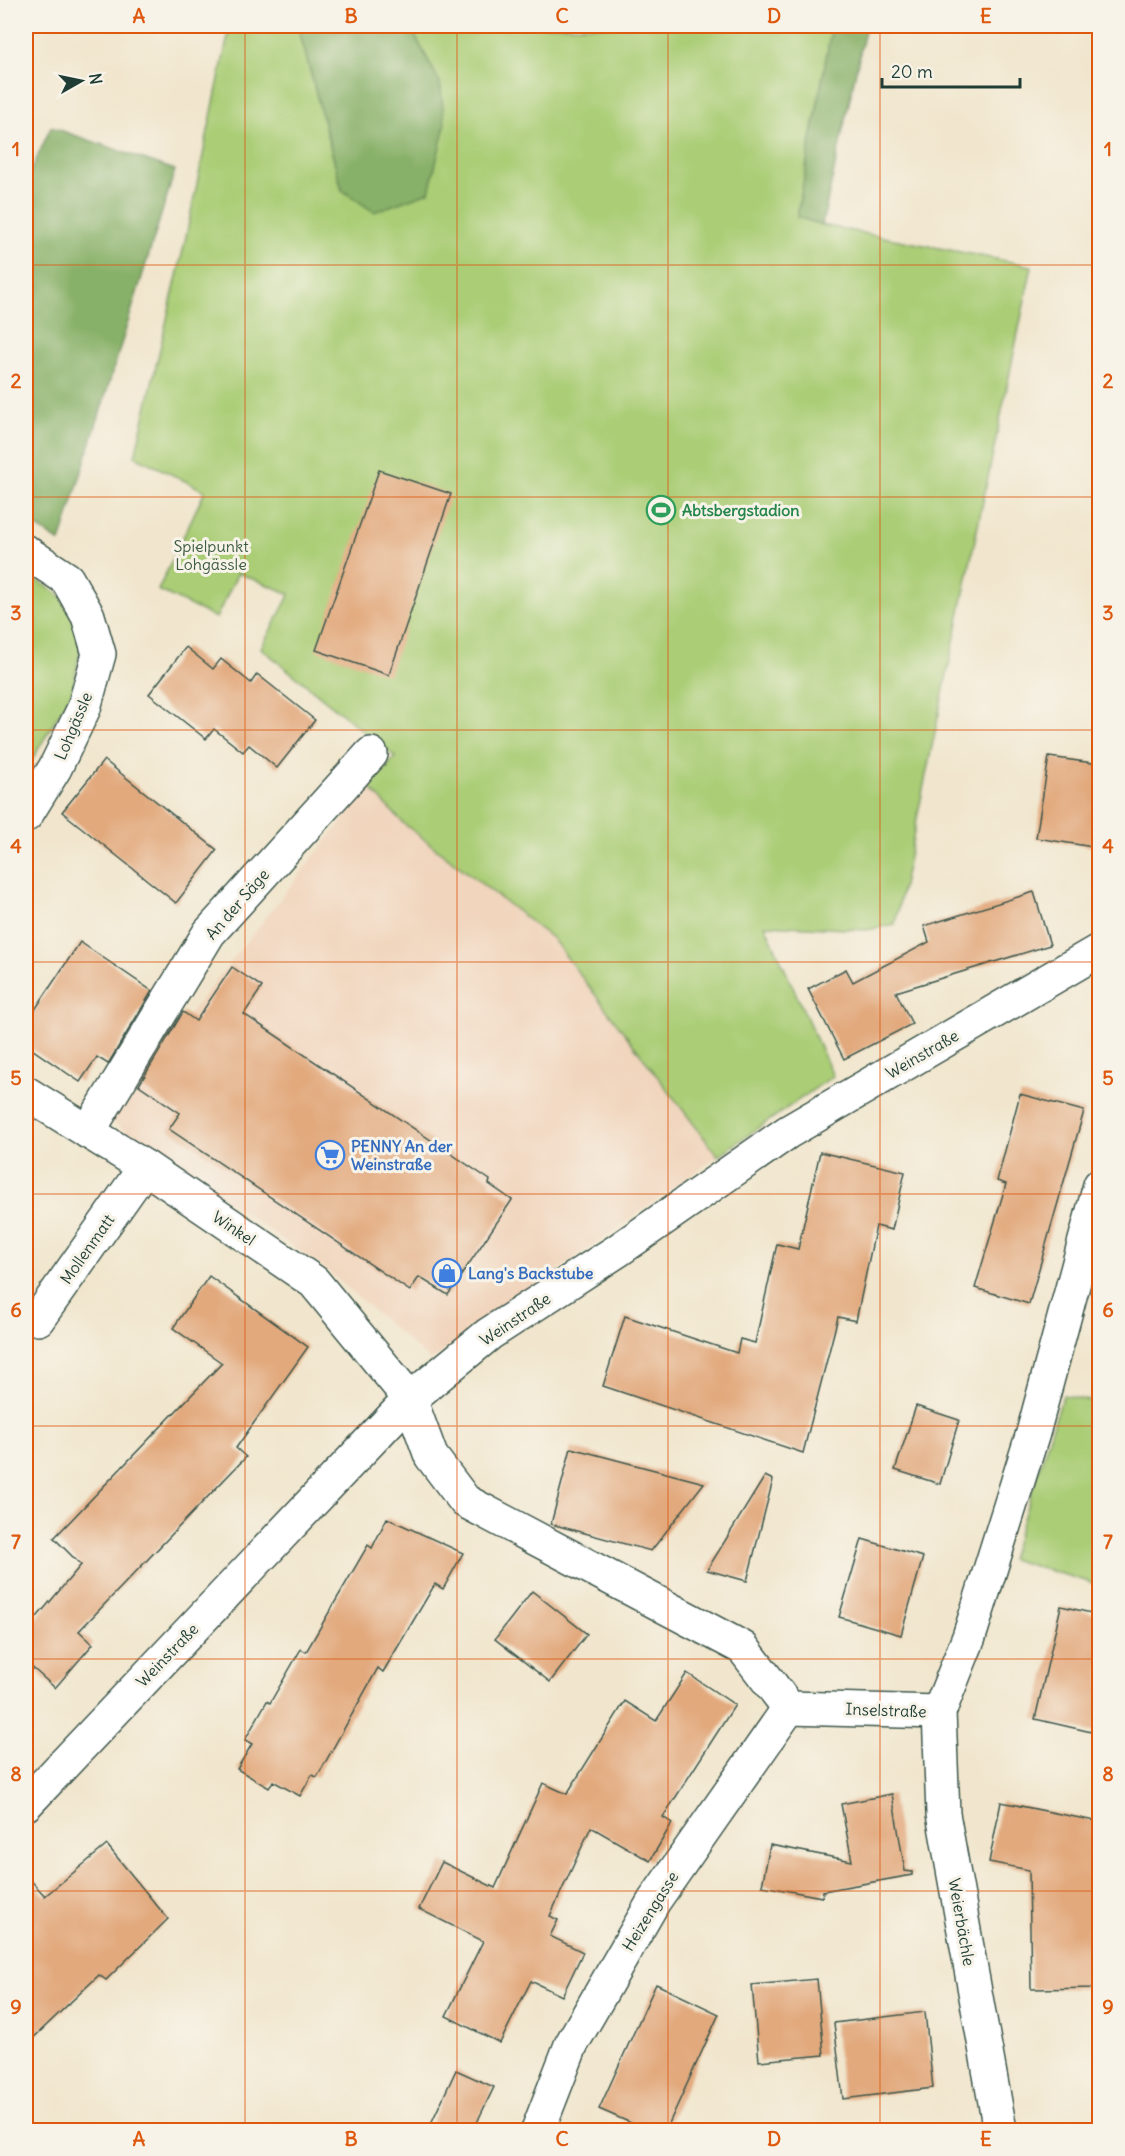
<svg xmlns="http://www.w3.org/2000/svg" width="1125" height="2156" font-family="Delius,sans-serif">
	<rect width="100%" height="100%" fill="#f7f3e8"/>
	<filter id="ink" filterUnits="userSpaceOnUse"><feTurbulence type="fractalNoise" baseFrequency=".0167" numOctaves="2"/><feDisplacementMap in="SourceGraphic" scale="12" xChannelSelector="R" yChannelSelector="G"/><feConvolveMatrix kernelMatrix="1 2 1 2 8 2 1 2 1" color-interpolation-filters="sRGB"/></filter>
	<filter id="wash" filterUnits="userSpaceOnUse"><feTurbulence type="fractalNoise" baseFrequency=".008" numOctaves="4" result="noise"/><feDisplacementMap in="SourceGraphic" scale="24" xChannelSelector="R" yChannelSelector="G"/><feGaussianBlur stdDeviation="1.35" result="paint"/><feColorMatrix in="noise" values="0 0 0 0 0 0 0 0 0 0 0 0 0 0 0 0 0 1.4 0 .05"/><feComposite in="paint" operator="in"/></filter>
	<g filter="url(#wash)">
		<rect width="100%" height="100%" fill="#f1e6cd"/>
		<polygon fill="#f1d5bd" points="369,787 403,823 552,938 718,1156 431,1361 327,1270 107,1118"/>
		<g fill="#aacd76" stroke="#648555" stroke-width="1.5">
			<polygon points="230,26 298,26 342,190 440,83 410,26 832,26 797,217 822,225 1032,266 895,924 867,930 765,925 833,1076 718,1156 552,938 403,823 369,787 395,757 261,648 290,594 238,573 216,618 158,590 205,491 135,456 184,246"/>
			<polygon points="26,572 69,602 82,642 72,692 26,770"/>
			<polygon points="1063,1395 1099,1403 1099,1585 1010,1559"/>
		</g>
		<g fill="#87b067" stroke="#53764e" stroke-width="1.5">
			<polygon points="298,26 410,26 440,83 445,125 429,192 374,212 342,190"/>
			<polygon points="832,26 866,26 822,225 797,217"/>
			<polygon points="51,127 175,170 60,542 26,520 26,182"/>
		</g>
		<g id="blocks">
			<g fill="#e2a97d">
				<polygon points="379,470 451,494 389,675 316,650"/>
				<polygon points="186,647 213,669 221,659 251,683 257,674 315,720 277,768 249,745 243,752 214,729 206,739 149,694"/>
				<polygon points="1049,757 1100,764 1100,848 1036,838"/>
				<polygon points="104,760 217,850 176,903 62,812"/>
				<polygon points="1034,892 1050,945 896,992 912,1024 844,1059 808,989 846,969 853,982 929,942 924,926"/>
				<polygon points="80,942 152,991 108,1064 97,1057 80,1082 26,1045 26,1023"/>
				<polygon points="232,967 262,987 244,1014 490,1180 489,1184 512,1200 448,1295 419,1277 410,1291 169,1129 180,1113 139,1085 183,1012 196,1021"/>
				<polygon points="1020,1094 1084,1111 1029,1304 975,1288 1006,1184 997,1181"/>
				<polygon points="820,1152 905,1172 892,1230 876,1226 856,1321 838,1317 803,1453 603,1386 625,1316 737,1353 740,1339 755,1343 777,1244 798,1249"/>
				<polygon points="209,1276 308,1347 236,1448 246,1457 79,1631 93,1644 55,1688 26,1662 26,1630 81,1565 54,1538 222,1363 173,1328"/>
				<polygon points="916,1406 959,1420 940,1484 895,1470"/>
				<polygon points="571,1448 704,1483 651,1551 551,1524"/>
				<polygon points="765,1476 773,1480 747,1581 707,1570"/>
				<polygon points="387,1518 463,1553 443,1589 435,1584 383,1672 378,1668 317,1777 312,1775 300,1796 273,1781 269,1788 237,1769 252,1744 245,1740 267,1701 270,1703 301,1649 306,1652 368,1545 372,1548"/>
				<polygon points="862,1539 923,1557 901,1635 839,1617"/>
				<polygon points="532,1591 587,1634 550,1682 495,1639"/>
				<polygon points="1061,1606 1100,1615 1100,1734 1035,1719"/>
				<polygon points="687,1673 735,1705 663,1817 672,1823 650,1861 591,1827 550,1916 558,1920 550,1936 583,1952 562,1996 531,1981 500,2043 446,2016 483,1941 419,1909 442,1862 495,1888 543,1783 567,1794 625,1701 656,1721"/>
				<polygon points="892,1794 905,1871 912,1872 912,1875 823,1891 822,1897 762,1886 770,1845 852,1861 841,1804"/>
				<polygon points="1001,1802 1100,1822 1100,1988 1031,1989 1029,1870 989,1862"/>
				<polygon points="107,1845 168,1919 106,1980 99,1975 26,2045 26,1875 45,1896"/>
				<polygon points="817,1979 824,2055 759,2061 752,1985"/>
				<polygon points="656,1984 719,2014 666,2130 647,2130 599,2109"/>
				<polygon points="925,2012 933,2088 843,2099 834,2023"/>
				<polygon points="456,2070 494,2087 480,2116 474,2130 428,2130"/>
			</g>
		</g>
	</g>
	<g filter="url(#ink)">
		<use href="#blocks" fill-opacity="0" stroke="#3e564b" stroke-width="1.5"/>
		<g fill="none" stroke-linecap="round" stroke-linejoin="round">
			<g stroke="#3e564b" stroke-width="36">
				<g id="street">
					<polyline points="26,552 67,579 88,616 99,654 84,708 55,768 26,815"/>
					<polyline points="26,1093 145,1167 314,1282 410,1399 431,1456 465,1501 743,1648 789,1708 939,1712"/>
					<polyline points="88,1132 209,933 371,754"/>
					<polyline points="26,1314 38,1319 145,1167"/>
					<polyline points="538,2130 571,2045 654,1901 789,1708"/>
					<polyline points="1000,2130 943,1814 939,1712 969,1637 1033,1433 1100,1185"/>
				</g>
			</g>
			<g stroke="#3e564b" stroke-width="36">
				<polyline id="secondary" points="26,1804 410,1399 489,1334 617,1251 788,1132 1100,950"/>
			</g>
			<use href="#street" stroke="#fff" stroke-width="33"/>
			<use href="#secondary" stroke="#fff" stroke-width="33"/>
		</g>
	</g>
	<path fill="none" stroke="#de580e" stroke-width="1.5" stroke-opacity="0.55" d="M245 26V2130M457 26V2130M668 26V2130M880 26V2130M26 265H1100M26 497H1100M26 730H1100M26 962H1100M26 1194H1100M26 1426H1100M26 1659H1100M26 1891H1100"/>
	<defs>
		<g id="stadium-ring" transform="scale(1.5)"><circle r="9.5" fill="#f7f3e8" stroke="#2e9e5b" stroke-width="1.5"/><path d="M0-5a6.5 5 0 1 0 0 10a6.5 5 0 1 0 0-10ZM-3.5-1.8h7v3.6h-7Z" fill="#2e9e5b"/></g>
		<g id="supermarket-ring" transform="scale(1.5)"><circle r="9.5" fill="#f7f3e8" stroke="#3f7fe0" stroke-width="1.5"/><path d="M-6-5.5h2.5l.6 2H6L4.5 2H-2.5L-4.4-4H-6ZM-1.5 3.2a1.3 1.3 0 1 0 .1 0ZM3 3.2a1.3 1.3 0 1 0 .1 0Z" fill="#3f7fe0"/></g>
		<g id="shop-ring" transform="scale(1.5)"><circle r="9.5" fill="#f7f3e8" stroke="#3f7fe0" stroke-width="1.5"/><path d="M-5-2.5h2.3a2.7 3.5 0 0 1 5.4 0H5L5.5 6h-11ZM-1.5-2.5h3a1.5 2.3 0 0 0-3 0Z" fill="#3f7fe0"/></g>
	</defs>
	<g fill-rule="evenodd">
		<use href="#stadium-ring" x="661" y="510"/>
		<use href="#supermarket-ring" x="330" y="1155"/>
		<use href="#shop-ring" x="447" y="1273"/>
	</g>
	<g text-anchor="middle" stroke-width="6" stroke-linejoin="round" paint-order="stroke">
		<g font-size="16" font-weight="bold" fill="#27864d" stroke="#f7f3e8" text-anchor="start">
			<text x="682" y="516">Abtsbergstadion</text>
		</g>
		<g font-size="16" fill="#3b5a41" stroke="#f7f3e8">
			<text x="211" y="552">Spielpunkt<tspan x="211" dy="18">Lohgässle</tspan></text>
		</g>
		<g font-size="16" fill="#1f3d34" stroke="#f7f3e8">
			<text transform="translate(73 726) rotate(-67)" y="6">Lohgässle</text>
			<text transform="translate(237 904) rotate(-49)" y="6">An der Säge</text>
			<text transform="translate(922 1054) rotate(-30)" y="6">Weinstraße</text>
			<text transform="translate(234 1228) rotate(34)" y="6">Winkel</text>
			<text transform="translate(87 1249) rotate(-55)" y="6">Mollenmatt</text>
			<text transform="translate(515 1319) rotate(-34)" y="6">Weinstraße</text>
			<text transform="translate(167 1655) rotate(-46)" y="6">Weinstraße</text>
			<text transform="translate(886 1710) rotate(2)" y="6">Inselstraße</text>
			<text transform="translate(650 1911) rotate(-58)" y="6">Heizengasse</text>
			<text transform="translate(962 1922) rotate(80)" y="6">Weierbächle</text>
		</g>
		<g font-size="16" font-weight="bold" fill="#366cbe" stroke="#f7f3e8" text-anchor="start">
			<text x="351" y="1152">PENNY An der<tspan x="351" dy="18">Weinstraße</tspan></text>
			<text x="468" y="1279">Lang's Backstube</text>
		</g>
	</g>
	<rect width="1125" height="2156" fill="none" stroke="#f7f3e8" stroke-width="66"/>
	<g transform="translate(81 81) rotate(81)" stroke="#f7f3e8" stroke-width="4.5" paint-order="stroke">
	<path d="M0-4.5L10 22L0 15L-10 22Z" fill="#1f3d34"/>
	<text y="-9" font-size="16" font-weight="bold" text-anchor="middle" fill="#1f3d34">N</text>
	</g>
	<path d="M882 78v9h138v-9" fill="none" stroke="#1f3d34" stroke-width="3"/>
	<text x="891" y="78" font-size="18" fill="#1f3d34" stroke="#f7f3e8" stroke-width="4.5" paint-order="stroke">20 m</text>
	<rect x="33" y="33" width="1059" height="2090" fill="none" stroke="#de580e" stroke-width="2"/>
	<g font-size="20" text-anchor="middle" font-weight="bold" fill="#de580e">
		<text x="139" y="23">A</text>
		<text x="351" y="23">B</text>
		<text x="562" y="23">C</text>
		<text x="774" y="23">D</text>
		<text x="986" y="23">E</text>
		<text x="16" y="156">1</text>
		<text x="1108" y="156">1</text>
		<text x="16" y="388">2</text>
		<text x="1108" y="388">2</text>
		<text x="16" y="620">3</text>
		<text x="1108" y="620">3</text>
		<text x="16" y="853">4</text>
		<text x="1108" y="853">4</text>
		<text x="16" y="1085">5</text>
		<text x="1108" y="1085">5</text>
		<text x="16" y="1317">6</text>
		<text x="1108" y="1317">6</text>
		<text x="16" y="1549">7</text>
		<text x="1108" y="1549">7</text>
		<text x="16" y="1781">8</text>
		<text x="1108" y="1781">8</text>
		<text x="16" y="2014">9</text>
		<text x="1108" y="2014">9</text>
		<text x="139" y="2146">A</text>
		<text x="351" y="2146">B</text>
		<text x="562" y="2146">C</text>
		<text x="774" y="2146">D</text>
		<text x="986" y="2146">E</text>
	</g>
</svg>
